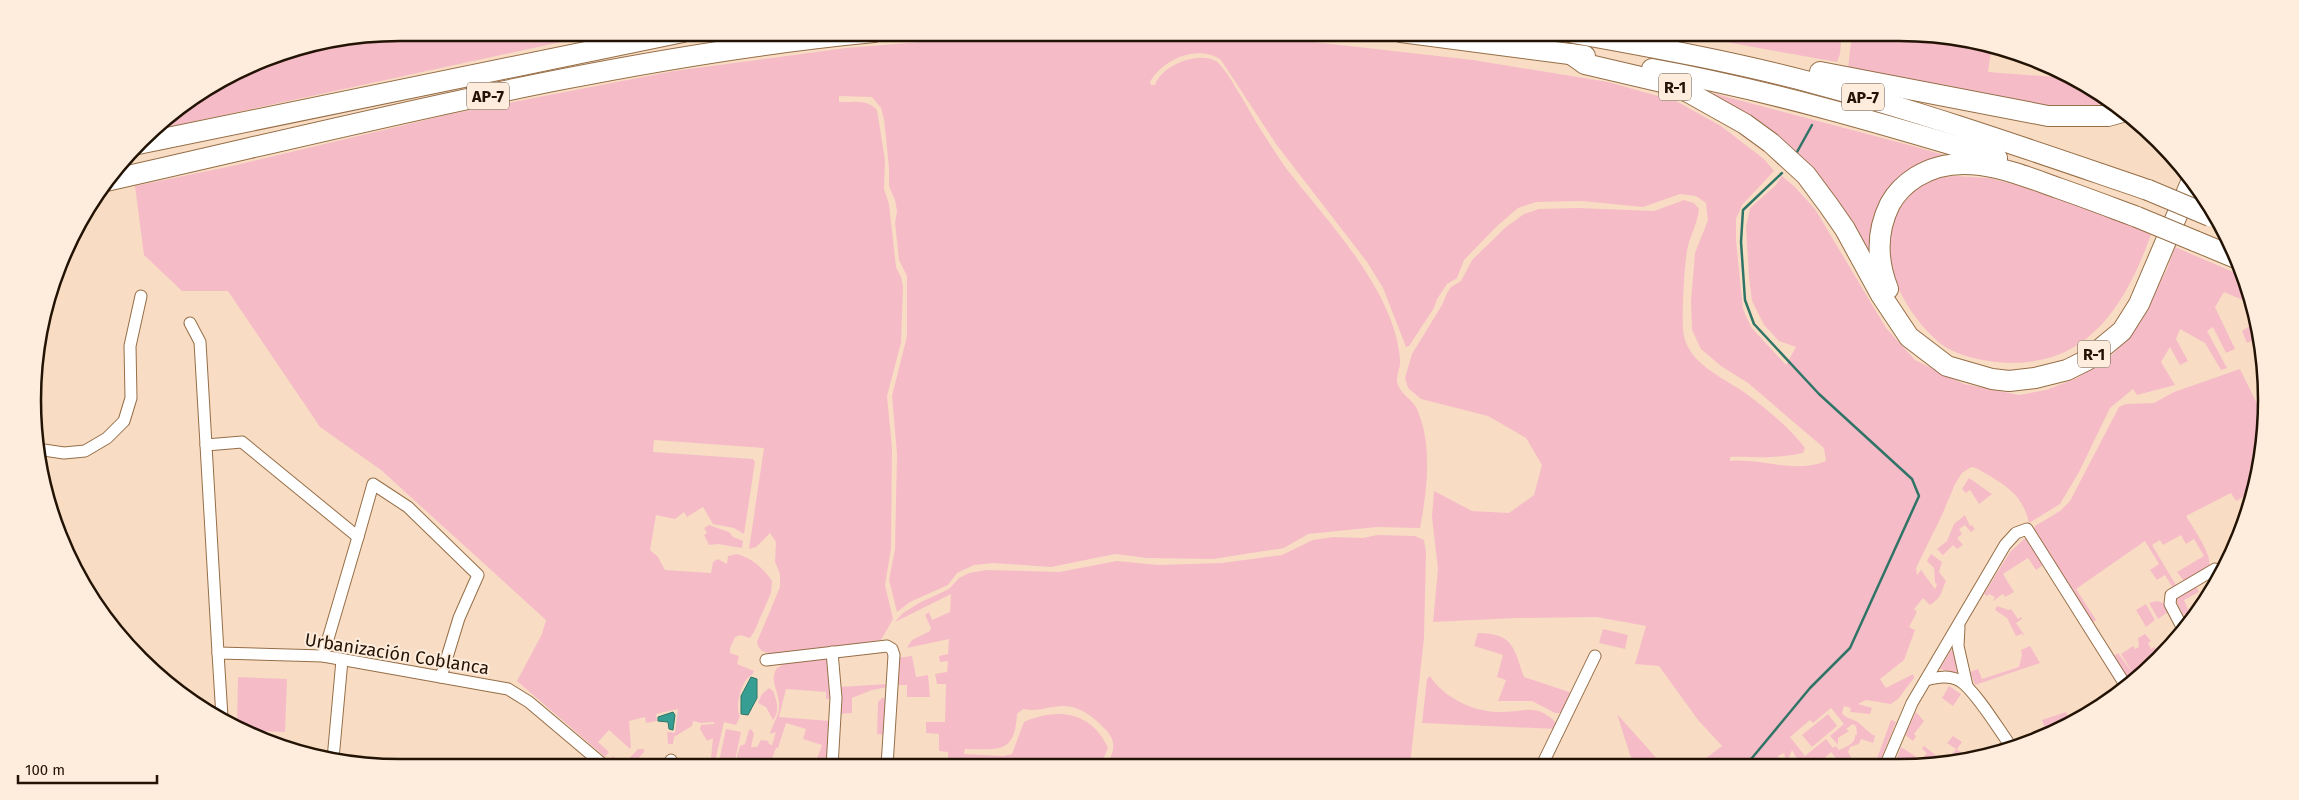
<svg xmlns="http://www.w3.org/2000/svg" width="2299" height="800" font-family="'Fira Sans',sans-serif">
	<rect width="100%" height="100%" fill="#f8ddc4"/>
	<g fill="#f5bcc8" fill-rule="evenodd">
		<polygon points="400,32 603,33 150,131 157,124 260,60 329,40"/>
		<polygon points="1675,33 1842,32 1842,33 1840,54 1837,62"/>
		<path d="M1852 33H1899L1992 45 1988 72 2056 77 2070 75 2112 102C2086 109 2061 107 2034 104L1848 68Z"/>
		<path d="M1135 34 1253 35 1473 60 1608 82 1676 101 1721 126 1764 159 1774 171 1742 205 1736 219V240L1743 309 1751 327 1786 365 1796 347 1779 341 1764 325 1752 301 1749 278 1746 227 1750 208 1776 185 1782 176 1795 187 1815 209 1886 328 1915 360 1964 384 2019 395 2046 390 2077 378 2108 359 2129 337 2142 318 2167 269 2175 247 2245 277 2252 304 2224 292 2215 307 2235 349 2226 353 2213 327 2207 331 2227 368 2221 370 2205 343 2180 329 2176 339 2188 361 2180 365 2170 347 2161 362 2175 385 2137 395 2133 389 2110 408 2079 472 2060 504 2029 523C2022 492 2003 484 1976 468L1971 467 1962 473 1955 484 1942 515 1916 568 1917 575 1921 570 1935 589 1937 584 1935 583 1934 568 1927 561 1931 554 1942 562 1939 572 1946 581C1940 594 1943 596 1930 605L1923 598 1914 609 1917 612 1909 627 1915 630 1904 660 1880 679 1886 688 1913 674 1914 678 1898 699 1891 704 1866 700 1858 704 1872 708 1870 714 1850 712 1851 708 1844 706 1842 713C1847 720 1853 718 1859 723 1865 728 1869 733 1875 736L1873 743 1861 739 1859 744 1850 747 1848 752 1854 762 1853 765 1841 758 1838 761 1831 752 1817 765H1803L1802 761 1799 762 1792 750 1789 757 1793 764 1787 765 1784 753 1778 756 1780 765H1697L1722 746 1698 720 1659 666 1635 664 1646 626 1597 617 1515 618 1433 622 1438 569 1432 517 1434 491 1472 511 1509 513 1534 495 1542 465 1526 438 1488 416 1421 399 1408 388 1405 378 1412 354 1442 305 1447 293 1451 287 1461 281 1472 260 1506 227 1524 214 1539 209 1578 208 1654 211 1684 200 1694 203 1699 209C1698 222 1691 234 1688 246 1684 263 1682 312 1683 330 1686 366 1729 379 1752 398 1771 413 1791 429 1805 448L1803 453C1792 455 1781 457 1771 457 1757 458 1744 456 1730 457V461C1762 458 1795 474 1826 461L1824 448 1748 383 1721 366 1701 349 1692 330 1691 301 1695 253 1708 220 1706 203 1696 196 1680 194 1643 207 1582 201 1536 202 1518 208 1496 227 1464 260 1457 278 1447 284 1437 299 1434 308 1409 346 1406 347 1383 288 1367 262 1276 144 1221 60C1198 44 1163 59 1150 82L1151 85H1155C1161 66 1197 51 1216 61 1226 67 1251 114 1259 127 1270 144 1281 162 1293 177 1325 217 1368 265 1388 313 1394 327 1399 344 1400 360 1401 367 1396 375 1397 382 1400 395 1413 399 1417 409 1433 445 1427 491 1420 528L1377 527 1308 534 1284 548 1213 559 1147 558 1115 554 1051 567 993 563 974 565 957 573 948 585 910 602 897 612 889 580 895 549 897 454 892 396 907 336V276L899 260 895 223 897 211 895 200 889 186V168L884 119 881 108 872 97 839 96V102C853 102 868 99 877 110L885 160 884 189 889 204 896 267 901 277 903 287 901 343 887 396 892 448 891 549 885 585 893 619 881 640 779 654C768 653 759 654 757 642L780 587V574L775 562 776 542 770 533 756 547 749 549 764 448 654 440 653 452 753 459 755 462 744 534 734 528 713 524 703 507 687 517 684 512 675 519 656 515 650 550 658 557 665 570 711 573 713 562 718 559 727 564 728 556 737 554C753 559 762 567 772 581L771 593 754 632 750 638 740 635 735 637 730 648V653L739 656 737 664 754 671C752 676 749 676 746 680 740 690 735 706 740 716L736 725 724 722 714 766 716 767H710L713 738 707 741 700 729 701 725 714 724V722L701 723 693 721 692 726 674 737 673 744H668L667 732 675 733 678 709 656 714 657 721 646 723 645 717 629 721 631 747 630 749 609 730 598 742 609 752 605 757 517 681 542 634 546 620 381 470 320 427 228 291H182L144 255 135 186 232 166 451 114 674 71 846 48 944 40ZM1831 708 1844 724 1830 736 1838 745V738L1849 731 1846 729 1853 724 1856 726 1857 735H1855C1856 744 1845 747 1839 750L1836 746 1833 748 1826 739 1805 756 1790 737 1810 720 1813 723Z"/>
		<polygon points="1712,93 1913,146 1944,155 1943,157 1925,161 1906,173 1872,226 1870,242 1871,256 1847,219 1711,96"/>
		<path d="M1954 176 1990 178 2023 187 2152 232C2127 301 2092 364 2010 363 1989 362 1965 358 1947 348 1916 328 1884 276 1888 239 1889 225 1897 211 1905 201 1912 193 1922 184 1932 180 1938 177 1947 177 1954 176Z"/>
		<polygon points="2256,322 2260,337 2247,343 2242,331"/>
		<path d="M2240 369 2266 422 2255 491 2236 501 2231 493 2186 516C2193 528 2213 555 2209 567L2185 582 2177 572 2204 556 2194 539 2186 544 2181 535 2163 545 2160 540 2152 545 2176 585 2173 588 2165 575 2157 580 2150 570 2159 564 2145 541 2076 589 2096 620 2092 623 2034 529 2035 526 2060 511 2070 501 2119 407 2126 404 2154 403 2174 392Z"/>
		<polygon points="1969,478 1992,494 1979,504 1970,490 1966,493 1962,489"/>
		<polygon points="1965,515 1970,526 1972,525 1975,529 1971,532 1965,525 1959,529 1962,534 1957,538 1963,545 1957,549 1953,545 1943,555 1937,549 1947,541 1954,524"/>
		<polygon points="709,525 729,532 733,537 743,541 742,548 718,544 709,545 704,535 707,533 704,528"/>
		<path d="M1377 535 1415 536 1424 540 1426 553 1424 638 1410 765 1111 766 1109 760C1115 750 1115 740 1107 731 1096 719 1080 705 1061 706 1047 707 1038 712 1023 709L1017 714C1015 755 998 749 965 749L964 754 1003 756 1012 754 1024 722C1058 707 1092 712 1108 748L1101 764 1102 766H930V763L918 762 917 758H948V752L939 751V734L926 733V722H945L946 684H937L935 674 947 672 948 661 940 662 939 656 948 654 949 639 907 648 912 640 930 631 931 628 925 615 929 612 932 620 950 612 951 594 895 622 903 613 919 603 949 589 959 578 969 573 987 570 1059 572 1117 561 1158 565 1222 563 1282 555 1313 540 1333 537 1363 538Z"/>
		<polygon points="2024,539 2026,539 2043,565 2036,570 2028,558 2003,574 2014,592 2005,597 2003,594 1993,601 1995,597 1989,594 1987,596 1984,594 2010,552"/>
		<polygon points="2196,586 2199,592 2184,600 2189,612 2183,615 2176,600 2177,597"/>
		<polygon points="2157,601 2163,603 2168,612 2158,619 2149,603"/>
		<polygon points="2146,604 2155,620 2146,627 2136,610"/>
		<polygon points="1997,606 2009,610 2011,609 2018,619 2021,617 2022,619 2016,623 2025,636 2022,634 2016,636 2007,618 1995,610"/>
		<polygon points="1603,629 1628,635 1625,649 1599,643"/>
		<path d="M1478 633C1514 633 1514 649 1524 677L1572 693 1563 713H1555L1532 701H1498L1506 680 1497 677 1503 655 1474 646Z"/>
		<polygon points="2145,634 2151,641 2148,643 2151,649 2155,647 2157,651 2164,649 2142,676 2130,684 2113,657 2118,653 2134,675 2121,654 2133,646 2135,649 2139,647 2138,638"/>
		<polygon points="2030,646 2040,663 1975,685 1970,672 1978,669 1982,679 2019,667 2022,655 2021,650"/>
		<polygon points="1951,650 1955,651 1957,674 1940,669"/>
		<polygon points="912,656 916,677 928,675 930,697 907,697 907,685 895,685 897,658"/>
		<path d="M824 658 828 662 832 699H826V692L786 689 779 717 830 721 827 767H814L822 745 803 739 806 729 786 723 778 748H776L769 767H737V756L740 746 745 744 749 730 751 729 754 734 751 747H757L761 740 768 741 769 744 772 745 776 732 770 734C773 722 780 716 779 703 778 689 769 681 777 668L787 662Z"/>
		<path d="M1430 676C1443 697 1472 711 1497 712 1523 713 1537 701 1558 725L1556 729 1422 723 1427 679Z"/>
		<polygon points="238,677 287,679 285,732 252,731 237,724"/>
		<polygon points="888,684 888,687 872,690 852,698 852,713 839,714 839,687"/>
		<polygon points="1949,686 1961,694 1953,706 1942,698"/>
		<path d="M769 688 773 691C777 700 780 712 773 720L766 707 758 703 762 694Z"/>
		<polygon points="882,698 887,698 885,735 877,734 878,702"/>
		<polygon points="2078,711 2081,716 2061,730 2047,734 2045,731 2049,729 2048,727 2045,728 2042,720 2066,712 2069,718"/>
		<polygon points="1916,712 1924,721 1914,734 1916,736 1913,741 1905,735"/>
		<polygon points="1617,714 1660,762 1663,765 1636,765 1630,755"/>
		<polygon points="1828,714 1837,726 1812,747 1802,735"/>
		<polygon points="1891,720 1896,722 1879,764 1875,764"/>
		<polygon points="726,729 741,732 734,765 719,761"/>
		<polygon points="1953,736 1962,742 1957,749 1963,754 1962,760 1954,762 1955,760 1951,756 1956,749 1947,743"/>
		<polygon points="1924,746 1946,763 1945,764 1895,764 1901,747 1921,760 1927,753 1922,749"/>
		<polygon points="638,749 644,749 644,752 631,767 615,767 609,761 613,756 623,765"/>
	</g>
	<g fill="#369e92" stroke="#307467">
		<polygon points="751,677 757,679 757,698 748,715 741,714 741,696"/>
		<polygon points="673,712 675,715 673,730 669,729 668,722 658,721 658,717"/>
	</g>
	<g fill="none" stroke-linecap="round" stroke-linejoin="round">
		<g stroke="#307467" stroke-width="2.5">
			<polyline points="1797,152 1812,125"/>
			<polyline points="1743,765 1752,758 1810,688 1850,648 1919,496 1912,479 1819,394 1754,324 1745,300 1741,242 1743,210 1782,173"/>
		</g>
		<g stroke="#966e47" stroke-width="13">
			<g id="minor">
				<polyline points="190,323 200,342 206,445"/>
				<polyline points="37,449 64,453 85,451 107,438 124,421 131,398 130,346 141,296"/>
				<polyline points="358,537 373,484 408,507 478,575 459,618 441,677"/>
				<polyline points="1959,627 1958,646 1967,686"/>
				<polyline points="2182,627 2170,604 2171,595 2215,569"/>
				<polyline points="218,653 206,445 242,442 358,537 323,656"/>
				<polyline points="766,660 887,646 892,649 894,655 887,766"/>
				<path d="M1926 680C1938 677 1949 675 1960 681 1975 690 1999 730 2010 745"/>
				<polyline points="222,717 218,653 323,656 508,689 529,702 606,767"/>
				<polyline points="333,759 342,660"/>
				<polyline points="1886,764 1912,703 2005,545 2016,533 2027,529 2126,686"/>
				<polyline points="1542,765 1595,656"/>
				<polyline points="671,767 671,760"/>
				<polyline points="832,767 836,698 832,652"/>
			</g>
		</g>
		<g stroke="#966e47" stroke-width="22">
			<g id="motorway">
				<polyline points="1401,32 1585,56"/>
				<path d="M1569 32C1652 47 1736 62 1817 84 1929 114 2039 153 2148 190"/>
				<polyline points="1571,54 1585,64 1662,82 1688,92 1745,124 1771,143 1806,175 1829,206 1845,229 1881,295 1909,337 1947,366 1992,379 2009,381 2035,378 2067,370 2087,360 2122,331 2139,304 2192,180"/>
				<path d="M1652 69C1769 90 1883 124 1997 158"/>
				<polyline points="1820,72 2048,116 2108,116 2126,111"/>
				<polyline points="138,144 683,32"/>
				<path d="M106 181C360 124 614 57 874 32"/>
				<polyline points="2195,241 2236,258"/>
				<path d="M1888 289C1877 261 1876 232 1890 204 1896 193 1905 184 1916 177 1960 149 2013 172 2058 188 2084 197 2110 207 2137 217"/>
			</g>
		</g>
		<use href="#minor" stroke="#fff" stroke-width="11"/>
		<use href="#motorway" stroke="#fff" stroke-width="20"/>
		<g stroke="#966e47" stroke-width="22" stroke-linecap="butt">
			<g id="motorway-bridge">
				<polyline points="2148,190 2210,216"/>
				<polyline points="2137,217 2195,241"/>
			</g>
		</g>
		<use href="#motorway-bridge" stroke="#fff" stroke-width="20"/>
	</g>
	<g text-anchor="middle" stroke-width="4" stroke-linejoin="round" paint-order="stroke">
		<g fill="#feecdc" stroke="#645445" stroke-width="1">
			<rect x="1659" y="73.5" width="32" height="27" rx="4"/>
			<rect x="467" y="82.5" width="42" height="27" rx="4"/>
			<rect x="1842" y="83.5" width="42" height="27" rx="4"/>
			<rect x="2078" y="340.5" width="32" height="27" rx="4"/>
		</g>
		<g font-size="16" font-weight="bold" fill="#221304">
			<text x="1675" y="93">R-1</text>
			<text x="488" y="102">AP-7</text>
			<text x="1863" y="103">AP-7</text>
			<text x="2094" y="360">R-1</text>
		</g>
		<g font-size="18" fill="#221304" stroke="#feecdc">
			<text transform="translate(397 654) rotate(9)" y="6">Urbanización Coblanca</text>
		</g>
	</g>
	<path d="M0 0H2299V800H0ZM400 41H1899A359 359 0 0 1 2258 400V400A359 359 0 0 1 1899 759H400A359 359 0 0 1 41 400V400A359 359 0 0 1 400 41Z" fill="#feecdc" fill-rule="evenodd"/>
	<path fill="none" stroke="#221304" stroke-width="2.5" d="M400 41H1899A359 359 0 0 1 2258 400V400A359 359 0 0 1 1899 759H400A359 359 0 0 1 41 400V400A359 359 0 0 1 400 41Z"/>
	<path d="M18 775v8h139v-8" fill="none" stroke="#221304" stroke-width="2.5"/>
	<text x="25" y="775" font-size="15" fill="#221304" stroke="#feecdc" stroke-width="4" paint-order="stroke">100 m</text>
</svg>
